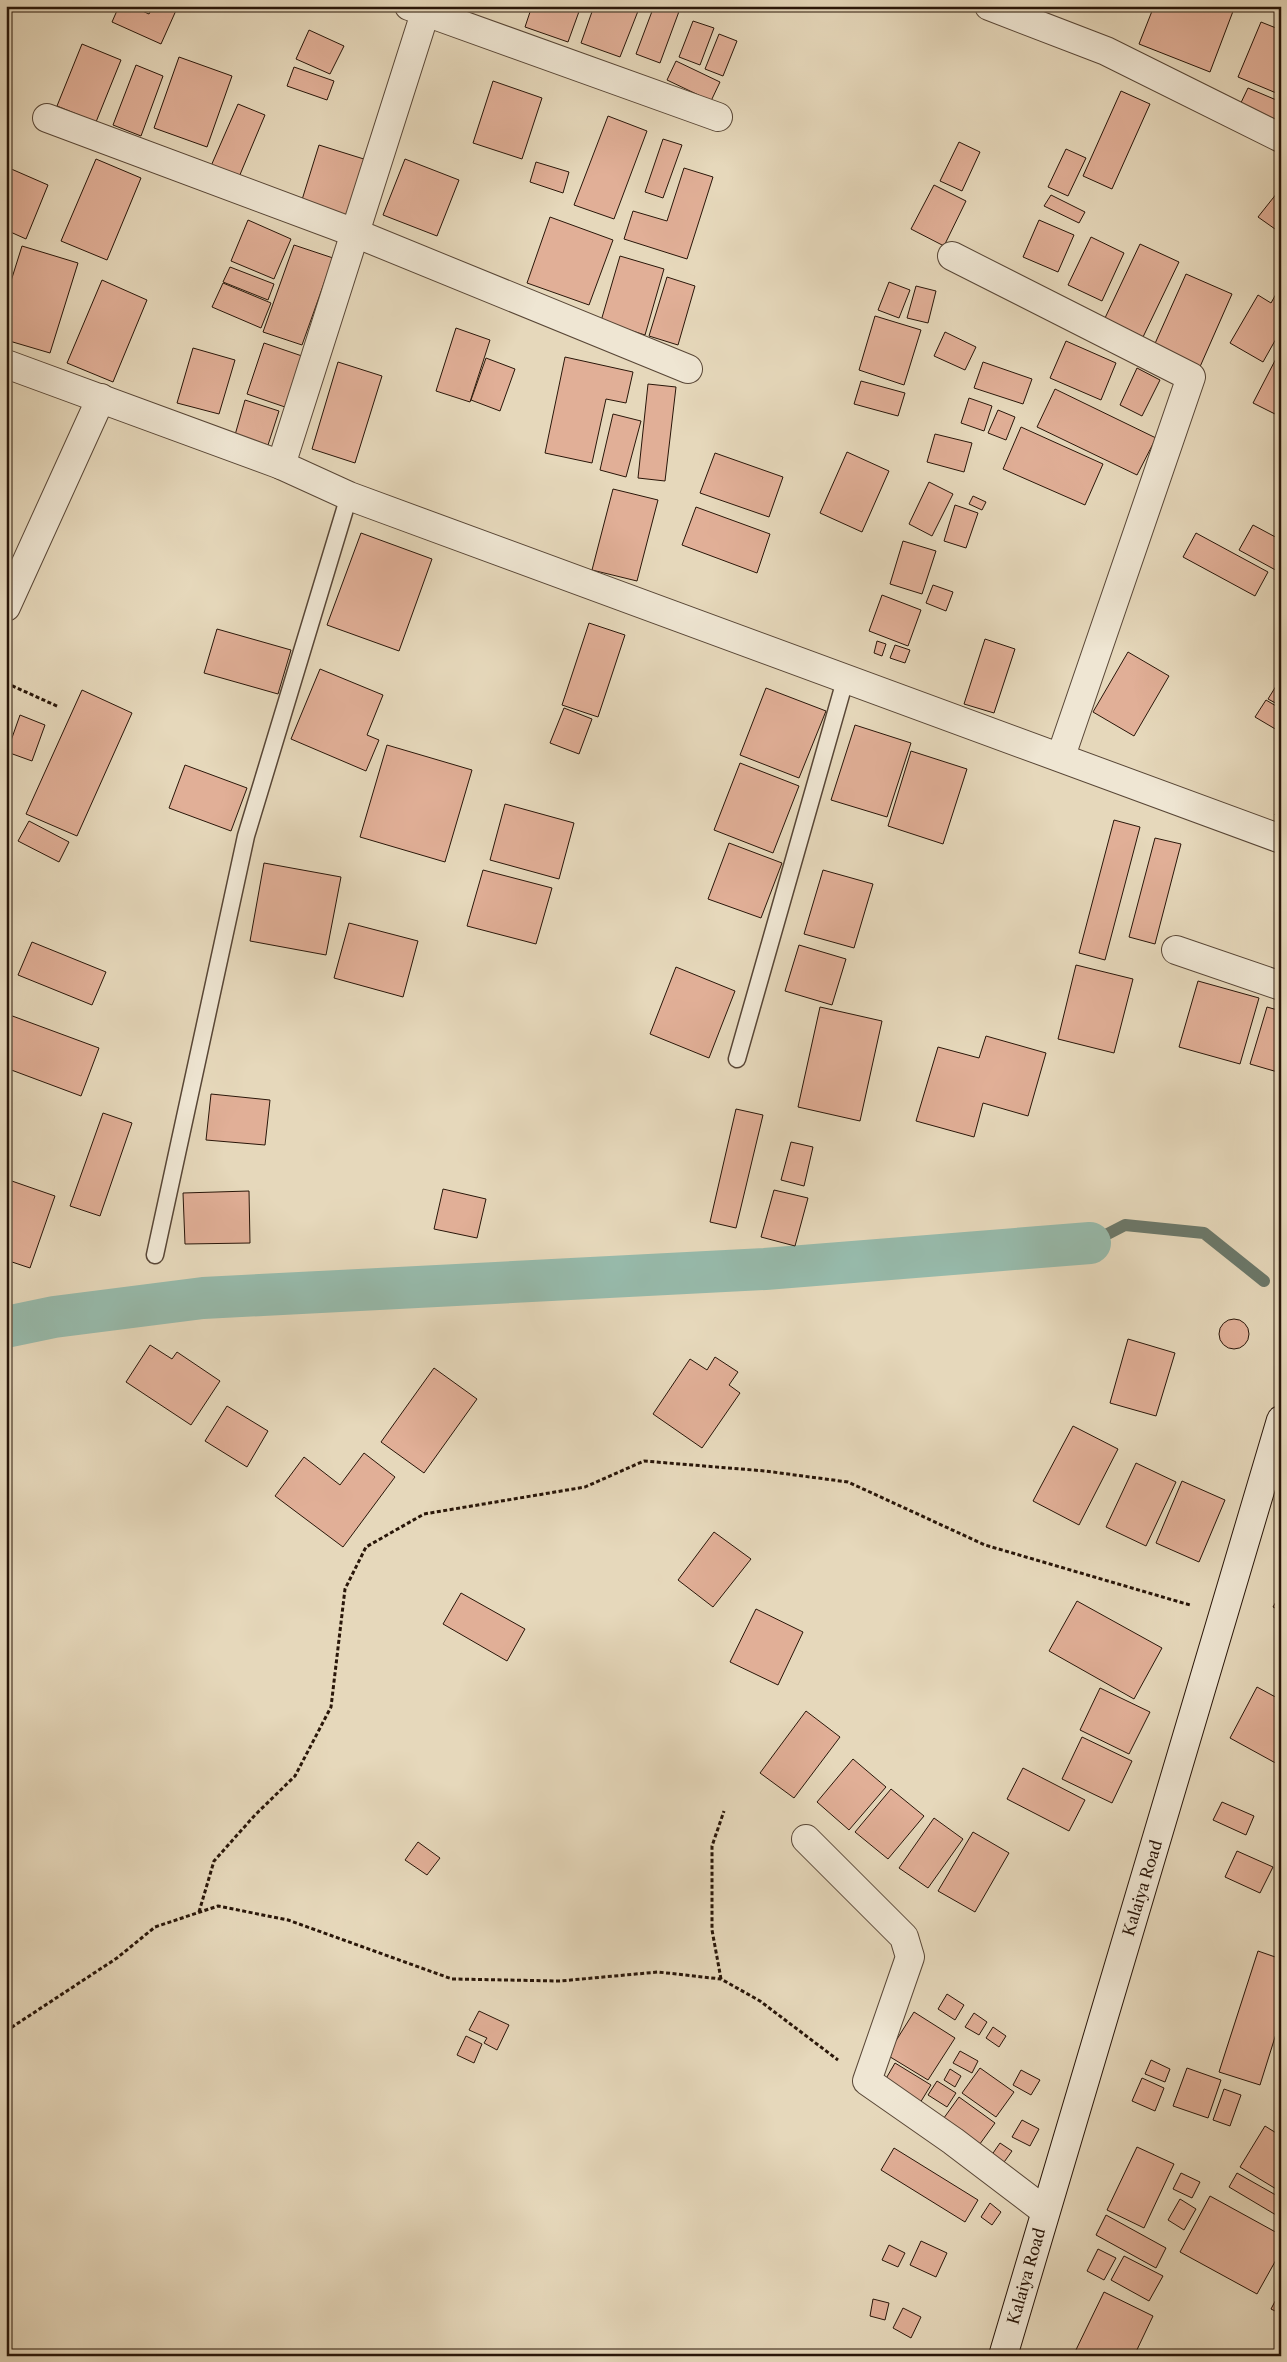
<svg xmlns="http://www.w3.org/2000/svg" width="1287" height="2362" font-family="'Libre Caslon Text',serif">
	<rect width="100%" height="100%" fill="#e6d8bb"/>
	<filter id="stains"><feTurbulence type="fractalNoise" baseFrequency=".004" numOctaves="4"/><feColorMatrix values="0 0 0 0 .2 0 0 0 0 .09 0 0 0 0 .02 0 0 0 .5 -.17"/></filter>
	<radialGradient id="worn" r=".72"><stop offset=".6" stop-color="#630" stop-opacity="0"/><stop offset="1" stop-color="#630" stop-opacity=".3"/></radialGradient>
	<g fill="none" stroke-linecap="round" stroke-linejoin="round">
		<polyline stroke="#6b786a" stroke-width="12" points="1090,1243 1125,1225 1204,1233 1264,1281"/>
		<polyline stroke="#97baab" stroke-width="42" points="6,1327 54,1317 203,1298 765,1269 1090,1243"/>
	</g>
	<g fill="#e1af97" stroke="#291609">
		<polygon points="119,6 131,6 149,14 153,6 178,6 161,44 112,22"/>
		<polygon points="532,6 581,6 568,42 525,27"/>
		<polygon points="594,6 640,6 620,57 581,43"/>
		<polygon points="654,6 681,6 660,63 636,54"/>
		<polygon points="1154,6 1235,6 1210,72 1139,44"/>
		<polygon points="693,21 714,28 700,65 679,57"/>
		<polygon points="1261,22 1281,30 1281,95 1238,77"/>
		<polygon points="309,30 344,46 330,74 296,59"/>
		<polygon points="719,34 737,41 723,76 705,69"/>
		<polygon points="82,44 121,60 96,122 57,106"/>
		<polygon points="179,57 232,76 207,147 154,128"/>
		<polygon points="676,61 720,82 711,101 667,80"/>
		<polygon points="136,65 163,76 141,136 113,125"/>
		<polygon points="294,67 334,81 327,100 287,86"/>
		<polygon points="493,81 542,98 522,159 473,143"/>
		<polygon points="1248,88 1281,102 1281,130 1237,111"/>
		<polygon points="1121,91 1150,104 1112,189 1083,176"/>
		<polygon points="238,104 265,115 239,177 211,166"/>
		<polygon points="608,116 647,131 614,219 574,205"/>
		<polygon points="663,139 682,145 663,198 645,192"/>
		<polygon points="959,142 980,152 962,191 940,181"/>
		<polygon points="319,145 367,160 349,218 301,203"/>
		<polygon points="1066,149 1086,158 1068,196 1048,187"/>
		<polygon points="96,159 141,178 107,260 61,241"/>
		<polygon points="405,159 459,180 437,236 383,215"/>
		<polygon points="536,162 569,172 563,193 530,182"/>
		<polygon points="9,168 48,185 26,239 6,230 6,175"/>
		<polygon points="684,168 713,177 687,259 624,239 633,211 667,221"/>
		<polygon points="934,185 966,201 944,246 911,229"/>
		<polygon points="1281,188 1281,222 1275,229 1258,217"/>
		<polygon points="1051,195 1085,212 1079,223 1044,206"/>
		<polygon points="550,217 613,240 589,305 527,283"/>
		<polygon points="248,220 291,239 274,279 231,261"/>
		<polygon points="1039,220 1074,235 1058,272 1023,257"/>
		<polygon points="1091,237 1124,253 1102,301 1068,285"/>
		<polygon points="1140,244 1179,262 1143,337 1105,318"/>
		<polygon points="294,245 333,258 302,345 263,332"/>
		<polygon points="22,246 78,263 50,353 6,340 6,297"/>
		<polygon points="620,256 664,269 645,335 601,321"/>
		<polygon points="230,267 274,284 268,300 223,282"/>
		<polygon points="1186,274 1232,294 1199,369 1153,348"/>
		<polygon points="667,277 695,286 678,345 649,336"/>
		<polygon points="102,280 147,300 113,382 67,363"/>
		<polygon points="889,282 910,290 899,318 878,310"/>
		<polygon points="223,283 271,303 261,328 212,307"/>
		<polygon points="1281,285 1281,330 1263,362 1230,343 1258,295 1271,303"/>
		<polygon points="916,286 936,291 928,323 907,318"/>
		<polygon points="875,316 921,330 904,385 859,370"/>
		<polygon points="456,328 490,340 470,402 436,391"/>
		<polygon points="945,332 976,347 965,370 934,356"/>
		<polygon points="1066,341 1116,363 1101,400 1050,378"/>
		<polygon points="264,343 302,356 285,407 247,394"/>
		<polygon points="193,348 235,360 219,414 177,403"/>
		<polygon points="1281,349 1281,417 1253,403"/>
		<polygon points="565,357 633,372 626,403 606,399 592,463 545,453"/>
		<polygon points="486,358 515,369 500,411 471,400"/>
		<polygon points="338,362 382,376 355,463 312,449"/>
		<polygon points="983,362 1032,379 1023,404 974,388"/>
		<polygon points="1137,368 1160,380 1142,416 1120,405"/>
		<polygon points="861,381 905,393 898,416 854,404"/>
		<polygon points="648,384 676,387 665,481 638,478"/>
		<polygon points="1055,389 1156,438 1137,475 1037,427"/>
		<polygon points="969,398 992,406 984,431 961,423"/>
		<polygon points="245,400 279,411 268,445 235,435"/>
		<polygon points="998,410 1015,417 1006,440 988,433"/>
		<polygon points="613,414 641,421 626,477 600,470"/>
		<polygon points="1021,427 1103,464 1085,505 1003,469"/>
		<polygon points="935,434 972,443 964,472 927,462"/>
		<polygon points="847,452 889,471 862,532 820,513"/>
		<polygon points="715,453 783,477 769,517 700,493"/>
		<polygon points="929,482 953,494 932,536 909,524"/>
		<polygon points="613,489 658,500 637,581 592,570"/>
		<polygon points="973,496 986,502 982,510 969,504"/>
		<polygon points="955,505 978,513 966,548 944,541"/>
		<polygon points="696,507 770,534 757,573 682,545"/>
		<polygon points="1253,525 1281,540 1281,573 1239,550"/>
		<polygon points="361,533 432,559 399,651 327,625"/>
		<polygon points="1196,533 1268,572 1255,596 1183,557"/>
		<polygon points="903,541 936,551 922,594 890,584"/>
		<polygon points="933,585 953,592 946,611 926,603"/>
		<polygon points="882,595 921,610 908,646 869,631"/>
		<polygon points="589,623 625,635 598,717 562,705"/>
		<polygon points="217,629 291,650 278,694 204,673"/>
		<polygon points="985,639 1015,649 994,713 964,704"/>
		<polygon points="877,641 886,644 882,656 874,653"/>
		<polygon points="895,645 910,650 905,663 890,658"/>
		<polygon points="1128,652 1169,676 1134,736 1093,712"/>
		<polygon points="320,669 383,695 367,735 379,740 366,771 291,739"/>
		<polygon points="1281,678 1281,706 1268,699"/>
		<polygon points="766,688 826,711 799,778 740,755"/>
		<polygon points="82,690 132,713 77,836 26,814"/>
		<polygon points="1266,700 1281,709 1281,724 1277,730 1255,717"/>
		<polygon points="564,708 592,719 579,754 550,743"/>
		<polygon points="20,715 45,725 32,761 7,752"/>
		<polygon points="855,725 911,743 887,817 831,800"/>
		<polygon points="387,745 472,770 445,862 360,837"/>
		<polygon points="911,751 967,769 943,844 888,826"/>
		<polygon points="740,763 799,786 773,853 714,830"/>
		<polygon points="185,765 247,788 231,831 169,808"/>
		<polygon points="1281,802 1281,817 1275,815"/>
		<polygon points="505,804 574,823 559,879 490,860"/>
		<polygon points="1114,820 1140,827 1105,960 1079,953"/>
		<polygon points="29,821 69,842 59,862 18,841"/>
		<polygon points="1155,838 1181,844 1155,944 1129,937"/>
		<polygon points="729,843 782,863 761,918 708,899"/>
		<polygon points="264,863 341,877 326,955 250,941"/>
		<polygon points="483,870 552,888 536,944 467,926"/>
		<polygon points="823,870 873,884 854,948 804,934"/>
		<polygon points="349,923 418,941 403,997 334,978"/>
		<polygon points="32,942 106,972 92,1005 18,975"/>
		<polygon points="799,945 846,959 832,1005 785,991"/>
		<polygon points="1076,965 1133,979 1114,1053 1058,1039"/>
		<polygon points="676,967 735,991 709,1058 650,1034"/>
		<polygon points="1198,981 1259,998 1240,1064 1179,1047"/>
		<polygon points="820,1007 882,1021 860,1121 798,1107"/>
		<polygon points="1267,1007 1281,1011 1281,1073 1250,1064"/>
		<polygon points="7,1014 99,1048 81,1096 6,1068"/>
		<polygon points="986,1036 1046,1053 1028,1116 983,1103 974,1137 916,1121 938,1047 979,1058"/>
		<polygon points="211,1094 270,1100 265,1145 206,1140"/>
		<polygon points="736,1109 763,1115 736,1228 710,1222"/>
		<polygon points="103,1113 132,1123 100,1216 70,1206"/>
		<polygon points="791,1142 813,1147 804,1186 781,1180"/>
		<polygon points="6,1179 55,1196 30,1268 6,1260"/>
		<polygon points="443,1189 486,1199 477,1238 434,1229"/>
		<polygon points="774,1190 808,1198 795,1246 761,1237"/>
		<polygon points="249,1191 250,1243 185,1244 183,1193"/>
		<circle cx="1234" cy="1334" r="15"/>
		<polygon points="1128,1339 1175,1353 1156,1416 1110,1403"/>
		<polygon points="150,1345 172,1359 177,1352 220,1381 191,1425 126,1382"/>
		<polygon points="715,1357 738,1372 729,1385 740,1393 702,1448 653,1414 690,1359 707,1370"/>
		<polygon points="434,1368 477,1399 424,1473 381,1442"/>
		<polygon points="227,1406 268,1431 247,1467 205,1441"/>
		<polygon points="1073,1426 1118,1449 1079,1525 1033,1501"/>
		<polygon points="364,1453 395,1477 343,1547 275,1496 304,1457 340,1485"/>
		<polygon points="1136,1463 1176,1482 1146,1546 1106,1527"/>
		<polygon points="1182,1481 1225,1500 1199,1562 1156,1543"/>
		<polygon points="714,1532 751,1559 713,1607 678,1580"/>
		<polygon points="461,1593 525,1629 507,1661 443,1624"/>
		<polygon points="1281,1593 1281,1611 1273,1607"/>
		<polygon points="1077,1601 1162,1648 1134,1699 1049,1651"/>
		<polygon points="756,1609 803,1632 778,1685 730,1662"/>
		<polygon points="1257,1687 1281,1700 1281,1766 1230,1738"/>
		<polygon points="1100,1688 1150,1712 1129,1754 1080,1730"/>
		<polygon points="806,1711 840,1737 794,1798 760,1773"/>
		<polygon points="1082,1737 1132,1761 1112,1803 1062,1779"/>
		<polygon points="853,1759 886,1787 849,1830 817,1802"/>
		<polygon points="1023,1768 1085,1800 1069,1831 1007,1799"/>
		<polygon points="891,1789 924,1816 888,1859 855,1832"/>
		<polygon points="1222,1802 1254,1816 1246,1835 1213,1820"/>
		<polygon points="934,1818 963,1839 928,1888 899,1868"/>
		<polygon points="973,1832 1009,1853 975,1912 938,1891"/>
		<polygon points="418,1842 440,1858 427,1875 405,1860"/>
		<polygon points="1237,1851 1273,1867 1260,1893 1225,1877"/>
		<polygon points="1258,1951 1281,1959 1281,2018 1260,2085 1219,2072"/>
		<polygon points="947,1994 964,2005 955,2020 938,2009"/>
		<polygon points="479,2011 509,2025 497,2050 484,2043 487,2038 469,2030"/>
		<polygon points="914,2012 955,2038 928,2080 887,2055"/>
		<polygon points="974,2013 987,2022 979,2035 965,2027"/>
		<polygon points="993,2027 1006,2036 999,2047 986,2038"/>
		<polygon points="466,2036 482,2044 474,2063 457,2055"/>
		<polygon points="960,2051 978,2061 972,2073 953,2063"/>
		<polygon points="1151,2060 1170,2069 1165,2082 1145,2074"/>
		<polygon points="895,2063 931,2085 920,2103 884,2082"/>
		<polygon points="980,2068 1014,2092 996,2117 962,2093"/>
		<polygon points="1187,2068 1221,2080 1208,2118 1173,2106"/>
		<polygon points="950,2069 961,2076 955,2087 944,2080"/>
		<polygon points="1021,2070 1040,2080 1031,2095 1013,2085"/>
		<polygon points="1142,2078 1164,2088 1155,2111 1132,2101"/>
		<polygon points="937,2081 956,2093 947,2107 928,2095"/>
		<polygon points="1224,2089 1241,2095 1230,2126 1213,2120"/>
		<polygon points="959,2097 995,2123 977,2148 941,2122"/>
		<polygon points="1022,2120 1039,2129 1030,2146 1012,2137"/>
		<polygon points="1265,2126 1281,2136 1281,2192 1240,2167"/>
		<polygon points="1000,2143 1012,2151 1002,2165 991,2156"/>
		<polygon points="1137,2147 1174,2164 1144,2228 1107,2210"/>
		<polygon points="894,2148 978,2200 965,2222 881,2170"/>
		<polygon points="1181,2173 1200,2182 1192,2198 1173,2189"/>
		<polygon points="1237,2173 1281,2198 1281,2207 1276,2215 1229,2187"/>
		<polygon points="1210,2196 1281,2235 1281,2251 1257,2294 1180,2252"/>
		<polygon points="1180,2199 1196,2209 1184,2230 1168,2220"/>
		<polygon points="990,2203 1001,2212 992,2225 981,2217"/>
		<polygon points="1106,2215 1166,2248 1156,2268 1096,2235"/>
		<polygon points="921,2241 947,2253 936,2277 910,2265"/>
		<polygon points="889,2245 905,2253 898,2267 882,2260"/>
		<polygon points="1098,2249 1116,2258 1104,2280 1087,2271"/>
		<polygon points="1124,2256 1163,2276 1149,2301 1111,2280"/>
		<polygon points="1281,2290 1281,2314 1271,2309"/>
		<polygon points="1104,2292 1153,2316 1134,2356 1073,2356"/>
		<polygon points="873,2299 889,2303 885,2320 870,2316"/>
		<polygon points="903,2308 921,2317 911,2338 893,2328"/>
	</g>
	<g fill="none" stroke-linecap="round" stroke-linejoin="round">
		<g stroke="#584636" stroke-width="19">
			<g id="service">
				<polyline points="737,1059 846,677"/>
				<polyline points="155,1255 246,836 349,496"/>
			</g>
		</g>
		<g stroke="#584636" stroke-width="30">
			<g id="minor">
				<polyline points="409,6 718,117"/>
				<polyline points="989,6 1106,51 1281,138"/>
				<polyline points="425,13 281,465 349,496 1281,839"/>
				<polyline points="47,118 355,233 688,369"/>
				<polyline points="952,256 1191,377 1061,756"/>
				<polyline points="6,364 281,465"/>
				<polyline points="6,607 101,398"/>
				<polyline points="1176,950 1281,986"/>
				<polyline points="806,1839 904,1937 910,1957 867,2081 953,2141 1045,2211"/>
			</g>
		</g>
		<g stroke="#291609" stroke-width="30">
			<polyline id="secondary" points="1003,2356 1281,1420"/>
		</g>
		<g stroke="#291609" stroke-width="3" stroke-dasharray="4 2.5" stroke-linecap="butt">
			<polyline points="6,683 59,707"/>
			<polyline points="199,1912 214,1861 255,1815 295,1776 331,1707 345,1589 366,1547 424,1514 585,1487 644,1461 765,1471 848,1482 985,1545 1190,1605"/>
			<polyline points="721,1979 712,1930 712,1846 724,1811"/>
			<polyline points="6,2031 117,1958 155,1927 218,1906 288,1920 452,1979 560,1981 658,1972 721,1979 760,2001 838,2060"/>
		</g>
		<use href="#service" stroke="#efe6d3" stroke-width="16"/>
		<use href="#minor" stroke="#efe6d3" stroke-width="28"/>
		<use href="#secondary" stroke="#efe6d3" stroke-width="28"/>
	</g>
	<g text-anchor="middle" stroke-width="5" stroke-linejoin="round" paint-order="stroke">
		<g font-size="16" fill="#291609" stroke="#efe6d3">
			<text transform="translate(1142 1888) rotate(-73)" y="6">Kalaiya Road</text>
			<text transform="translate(1026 2276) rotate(-74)" y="6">Kalaiya Road</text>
		</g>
	</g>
	<rect width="1287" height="2362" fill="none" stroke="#e6d8bb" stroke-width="25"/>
	<rect x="8" y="8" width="1272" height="2347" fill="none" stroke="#291609" stroke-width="2.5"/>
	<rect x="12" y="12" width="1262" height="2337" fill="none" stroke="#291609"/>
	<rect width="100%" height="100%" filter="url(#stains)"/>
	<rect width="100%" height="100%" fill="url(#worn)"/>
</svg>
